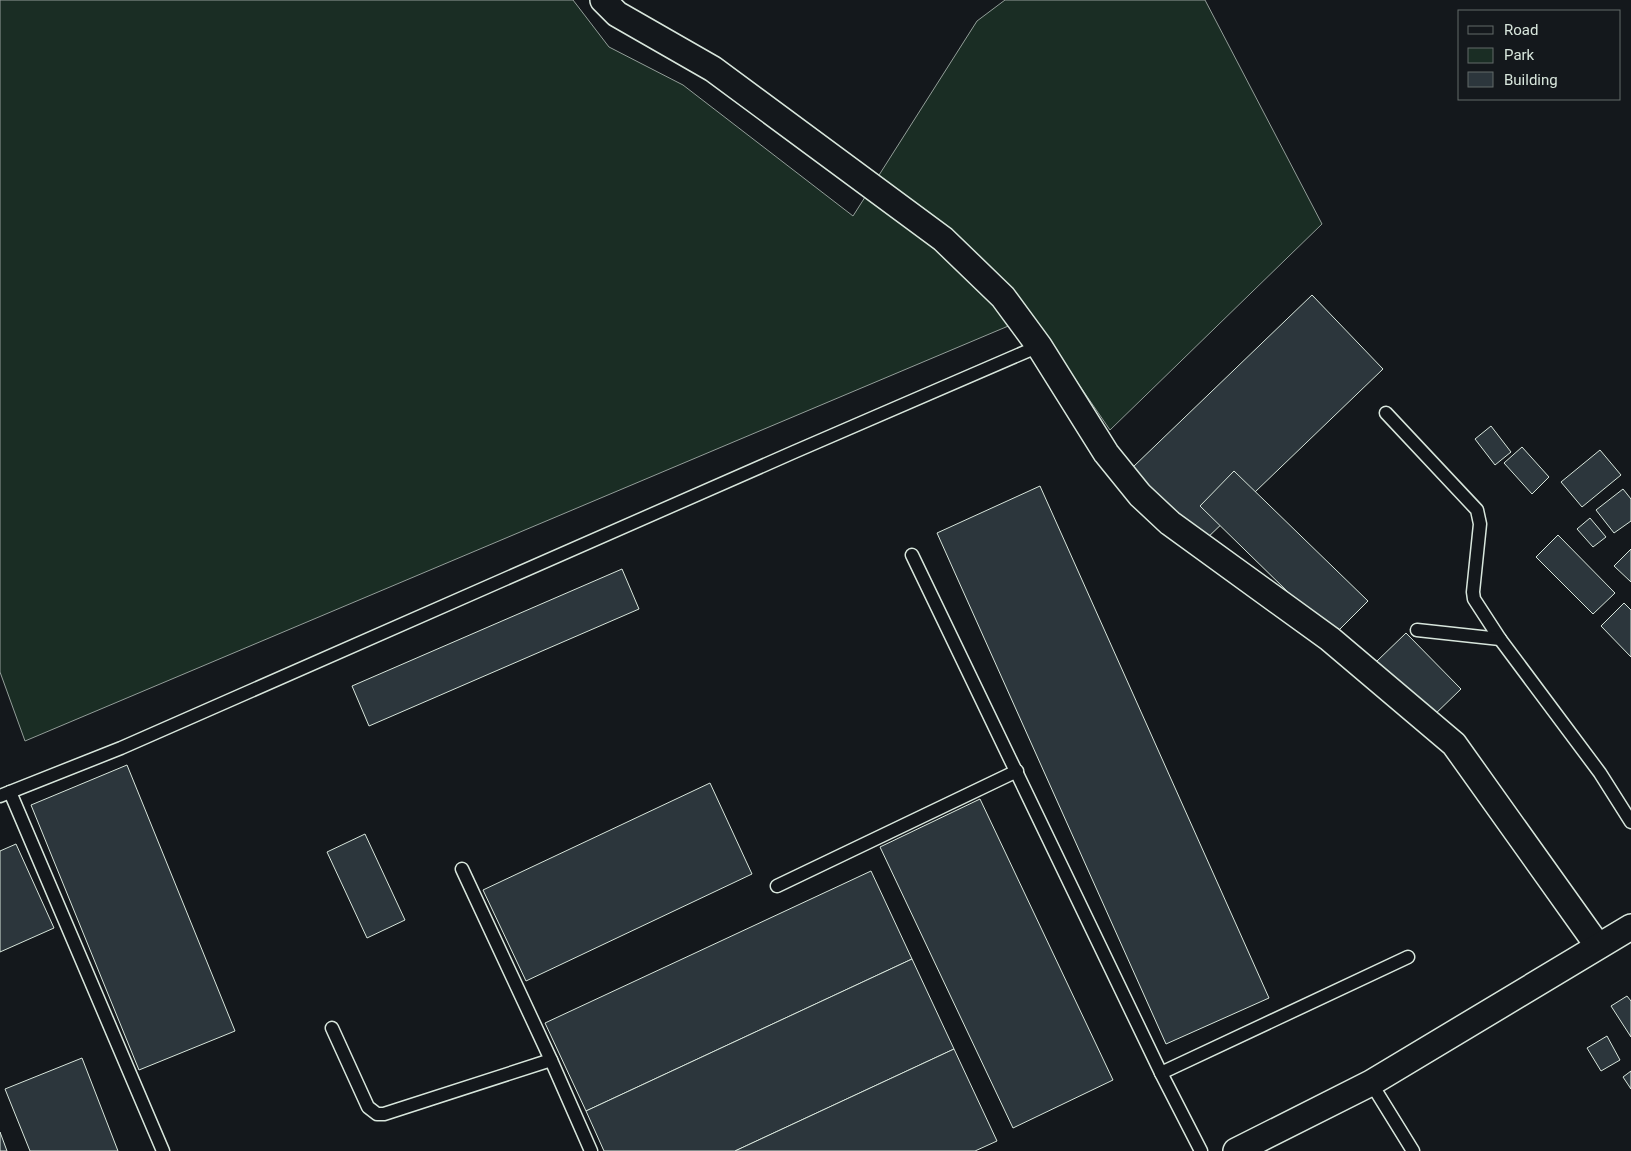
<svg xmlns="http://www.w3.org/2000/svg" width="1631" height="1151" font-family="Roboto,sans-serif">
	<rect width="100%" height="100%" fill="#14181c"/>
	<polygon fill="#1a2d24" stroke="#939e99" points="0,0 573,0 609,47 683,85 853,216 977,21 1005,0 1205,0 1322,224 1110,430 1032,316 25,741 0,672"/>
	<g fill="#2c363c" stroke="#d8e6dc">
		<polygon points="1312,295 1383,369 1203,542 1132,468"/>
		<polygon points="1491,426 1511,452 1495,465 1475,439"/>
		<polygon points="1522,447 1549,477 1532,494 1504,463"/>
		<polygon points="1600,450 1621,475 1582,507 1561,482"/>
		<polygon points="1234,471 1368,601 1333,636 1200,506"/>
		<polygon points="1040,486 1269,998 1166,1044 937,533"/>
		<polygon points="1623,489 1631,499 1631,521 1614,533 1596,510"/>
		<polygon points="1590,518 1606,537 1593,547 1577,529"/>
		<polygon points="1558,535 1615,593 1593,614 1536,557"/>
		<polygon points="1631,549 1631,582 1614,566"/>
		<polygon points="622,569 639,609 369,726 352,686"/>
		<polygon points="1624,603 1631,610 1631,657 1601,626"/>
		<polygon points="1406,633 1461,689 1430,719 1376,662"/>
		<polygon points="127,765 235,1031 139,1070 31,805"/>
		<polygon points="710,783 752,874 526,981 483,890"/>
		<polygon points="980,799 1113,1080 1013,1128 880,847"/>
		<polygon points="365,834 405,920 367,938 327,852"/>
		<polygon points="16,844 54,928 0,952 0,851"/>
		<polygon points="871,871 912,959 586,1111 545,1023"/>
		<polygon points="912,959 954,1049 735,1151 604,1151 586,1111"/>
		<polygon points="1627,996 1631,1001 1631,1037 1611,1006"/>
		<polygon points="1607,1036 1620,1060 1601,1071 1587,1048"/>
		<polygon points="954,1049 997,1141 975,1151 735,1151"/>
		<polygon points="82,1058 118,1151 30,1151 5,1089"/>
		<polygon points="1631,1071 1631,1089 1623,1077"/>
		<polygon points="0,1132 7,1151 0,1151"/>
	</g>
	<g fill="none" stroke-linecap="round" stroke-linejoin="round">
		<g stroke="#d8e6dc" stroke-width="15">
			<g id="lane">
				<polyline points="1386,413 1477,510 1480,524 1473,592 1474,599 1500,639 1600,773 1631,822"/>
				<polyline points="912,555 1161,1073 1201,1151"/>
				<polyline points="1417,630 1500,639"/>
				<polyline points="10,792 163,1151"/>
				<polyline points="0,796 121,748 794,452 1039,346"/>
				<polyline points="462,869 551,1060 591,1151"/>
				<polyline points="777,886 1017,771"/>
				<polyline points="332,1028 368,1107 377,1114 384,1114 551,1060"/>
				<polyline points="1161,1073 1408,957"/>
				<polyline points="1371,1083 1413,1151"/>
			</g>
		</g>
		<g stroke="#d8e6dc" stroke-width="28">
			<g id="street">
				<polyline points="603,0 617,14 713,69 943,239 1003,297 1039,346 1106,453 1140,495 1170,523 1330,639 1454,744 1598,946"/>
				<polyline points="1236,1151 1371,1083 1631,927"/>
			</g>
		</g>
		<use href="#lane" stroke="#14181c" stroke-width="12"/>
		<use href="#street" stroke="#14181c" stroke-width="25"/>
	</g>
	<rect x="1458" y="10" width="162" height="90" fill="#14181c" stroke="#626a69"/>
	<rect x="1468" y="26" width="25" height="8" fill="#14181c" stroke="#626a69"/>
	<text x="1504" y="35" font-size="15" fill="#d8e6dc">Road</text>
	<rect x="1468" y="48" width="25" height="15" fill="#1a2d24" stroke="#626a69"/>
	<text x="1504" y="60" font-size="15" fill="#d8e6dc">Park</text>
	<rect x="1468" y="72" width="25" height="15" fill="#2c363c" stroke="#626a69"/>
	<text x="1504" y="85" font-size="15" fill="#d8e6dc">Building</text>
</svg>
